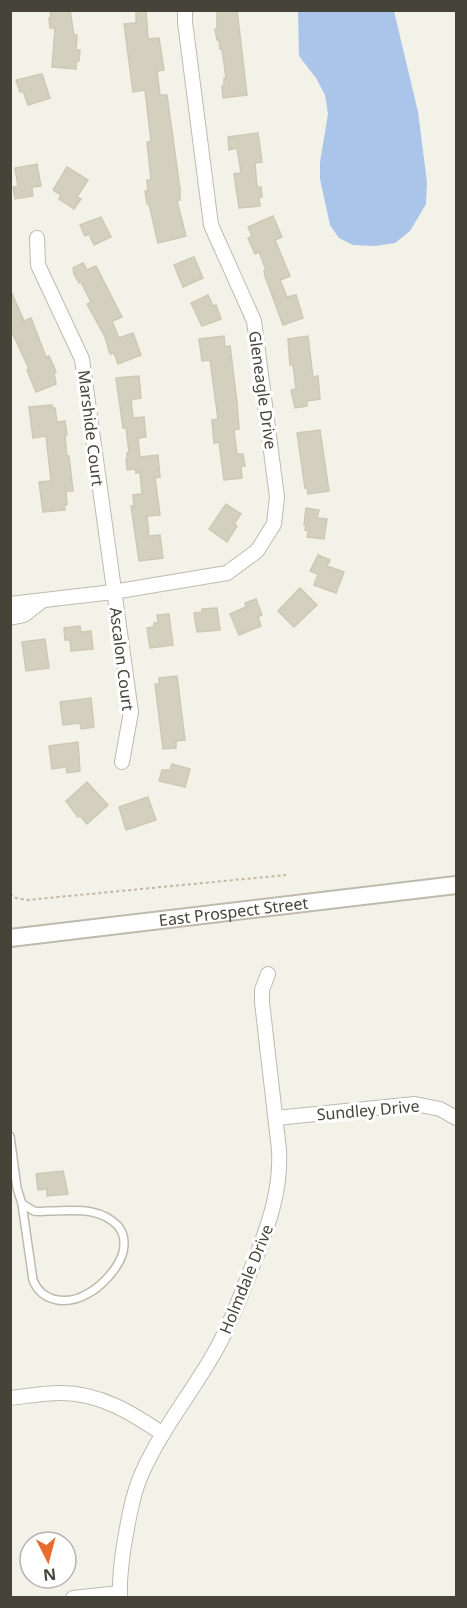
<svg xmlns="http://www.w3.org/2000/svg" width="467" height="1608" font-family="'Noto Sans',sans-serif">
	<rect width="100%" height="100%" fill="#f3f2e9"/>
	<polygon fill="#abc4ea" points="298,11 394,11 418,112 427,182 426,204 410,231 395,243 375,246 353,245 339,238 330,225 320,179 320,162 328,114 325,95 316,78 299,56"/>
	<g fill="#d4d0c0" stroke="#cec9b3" stroke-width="1.5">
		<polygon points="50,10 70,10 74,35 77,35 76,50 80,50 79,61 76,61 76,69 52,67 55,28 50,28 49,18 51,17"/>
		<polygon points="136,10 146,10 148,39 159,38 164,70 157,71 160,95 167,95 180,189 180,200 177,201 186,236 158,243 149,204 147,204 145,191 148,191 147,180 151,180 147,142 151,141 145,90 133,92 124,24 136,23"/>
		<polygon points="217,10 237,10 247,95 223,98 222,86 224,85 224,78 226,78 222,49 220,49 219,40 217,40 215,29 217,29"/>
		<polygon points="42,74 50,98 28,105 23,91 20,92 16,80"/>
		<polygon points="258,133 262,162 255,163 257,187 261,187 262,197 259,197 260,206 239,208 234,174 241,173 237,148 229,150 228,137"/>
		<polygon points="37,164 41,186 32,187 33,196 15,199 13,187 18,186 15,168"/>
		<polygon points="67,167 88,180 77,197 81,199 74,209 59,199 61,195 53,190"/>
		<polygon points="273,216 282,237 275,240 290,276 280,280 287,297 296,295 303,318 283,325 265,276 264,271 266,270 259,252 255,254 248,238 252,236 248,227"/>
		<polygon points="101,217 111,237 94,245 89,234 85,236 80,225"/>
		<polygon points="194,257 203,278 183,287 174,265"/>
		<polygon points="83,263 87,270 96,266 122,317 112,321 119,338 133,333 141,355 118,364 114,353 110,354 105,337 87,304 91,302 81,282 79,283 74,274 73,268"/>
		<polygon points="10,289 24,321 31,318 46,357 49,356 56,372 54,373 56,384 36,392 27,370 29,369 10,328"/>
		<polygon points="208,295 213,306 216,305 221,319 202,326 191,303"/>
		<polygon points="224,336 225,347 230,346 237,402 239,429 234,430 237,454 243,454 245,466 241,466 242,478 224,480 219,442 214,443 212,420 218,419 210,360 202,361 199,339"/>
		<polygon points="308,336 313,377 318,376 320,399 307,401 307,406 295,408 291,390 296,389 293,365 290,365 288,339"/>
		<polygon points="139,376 141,398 131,400 133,418 144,417 146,437 138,438 140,457 158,455 160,477 155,478 160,515 147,516 149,536 160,535 163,558 139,561 131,506 134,506 133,495 142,494 140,472 136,473 135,469 127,470 126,459 127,459 127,453 129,452 126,428 123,428 116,378"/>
		<polygon points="52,405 52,408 55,408 57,422 65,421 67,435 65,435 67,456 69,456 73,491 66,491 67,505 64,505 65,510 43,512 39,482 51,481 46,436 33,438 29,407"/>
		<polygon points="320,430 329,491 308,494 307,487 305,488 297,433"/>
		<polygon points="226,504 241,514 234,524 237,526 227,542 209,529"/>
		<polygon points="306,508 319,510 317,518 327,519 324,539 307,537 308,531 305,530 306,525 304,525"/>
		<polygon points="318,555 330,560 327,566 344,572 336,593 314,585 318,574 310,571"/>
		<polygon points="300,588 317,605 294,627 278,611"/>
		<polygon points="256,599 262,615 258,617 261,626 239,635 230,614 246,607 245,603"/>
		<polygon points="217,608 220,630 197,632 194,613 202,612 202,609"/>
		<polygon points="169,614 173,645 150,648 147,628 154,627 154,623 158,623 157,615"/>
		<polygon points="80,626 81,632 91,631 93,649 71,651 70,640 65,640 64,628"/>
		<polygon points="45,639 49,668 26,671 22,642"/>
		<polygon points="177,676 185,740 176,741 176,748 163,749 155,684 159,684 159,678"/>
		<polygon points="91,698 94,727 81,729 80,723 63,725 60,702"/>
		<polygon points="78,742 80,771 67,773 66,767 52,769 49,746"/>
		<polygon points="172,764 190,769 185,787 159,781 162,770 170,770"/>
		<polygon points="87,782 108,805 87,824 80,816 78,817 66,801"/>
		<polygon points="148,797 156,820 126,830 119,807"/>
		<polygon points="63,1171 68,1194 47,1196 47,1189 38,1190 36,1174"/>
	</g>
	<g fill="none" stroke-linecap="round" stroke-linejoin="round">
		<g stroke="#bebbad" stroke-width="10">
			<path id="service" d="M10 1136 17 1188 22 1204C26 1206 30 1209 34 1211 38 1212 44 1211 48 1211 73 1211 99 1206 118 1226 124 1233 125 1243 123 1252 119 1268 101 1287 87 1294 68 1305 42 1303 33 1280L22 1204"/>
		</g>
		<g stroke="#bebbad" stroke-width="16">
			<g id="minor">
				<polyline points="37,238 38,265 82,359 131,712 122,762"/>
				<polyline points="10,604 113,592 227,573 257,551 274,524 277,497 254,321 211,225 185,22 185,10"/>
				<polyline points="10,618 24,615 42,601"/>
				<polyline points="276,1118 415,1104 440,1109 456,1118"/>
				<path d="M10 1398C27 1396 45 1393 61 1393 100 1393 132 1413 163 1434"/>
				<polyline points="73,1598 120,1593"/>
				<path d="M120 1598C119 1579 122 1557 125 1539 129 1517 133 1493 142 1473 162 1428 194 1390 217 1348 234 1317 245 1284 258 1252 271 1218 281 1186 279 1150L262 1002V990L268 974"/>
			</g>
		</g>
		<g stroke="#bebbad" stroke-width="20">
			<g id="tertiary">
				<path id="s1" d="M10 938 456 885"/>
			</g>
		</g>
		<polyline stroke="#beb99f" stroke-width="2" stroke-dasharray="3 3" stroke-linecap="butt" points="10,894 16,898 27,900 286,875"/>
		<use href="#service" stroke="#fff" stroke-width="7"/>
		<use href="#minor" stroke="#fff" stroke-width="14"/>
		<use href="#tertiary" stroke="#fff" stroke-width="16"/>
	</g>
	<g text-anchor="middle" stroke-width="6" stroke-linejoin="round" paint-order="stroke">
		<g font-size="16" fill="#464338" stroke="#fff">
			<text transform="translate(263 390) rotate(82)" y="6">Gleneagle Drive</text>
			<text transform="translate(91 428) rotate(83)" y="6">Marshide Court</text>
			<text transform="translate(122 659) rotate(83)" y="6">Ascalon Court</text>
			<text dy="6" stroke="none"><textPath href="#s1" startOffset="225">East Prospect Street</textPath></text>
			<text transform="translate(368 1110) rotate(-5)" y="6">Sundley Drive</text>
			<text transform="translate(246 1279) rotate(-68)" y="6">Holmdale Drive</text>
		</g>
	</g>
	<rect width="467" height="1608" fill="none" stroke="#464338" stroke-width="24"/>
	<g transform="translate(48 1560) rotate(174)"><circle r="28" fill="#ffffff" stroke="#b5b4af" stroke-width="1.5"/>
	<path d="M0-4.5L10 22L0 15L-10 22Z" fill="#e76c2d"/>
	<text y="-9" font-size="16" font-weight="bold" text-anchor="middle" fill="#464338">N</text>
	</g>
</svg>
